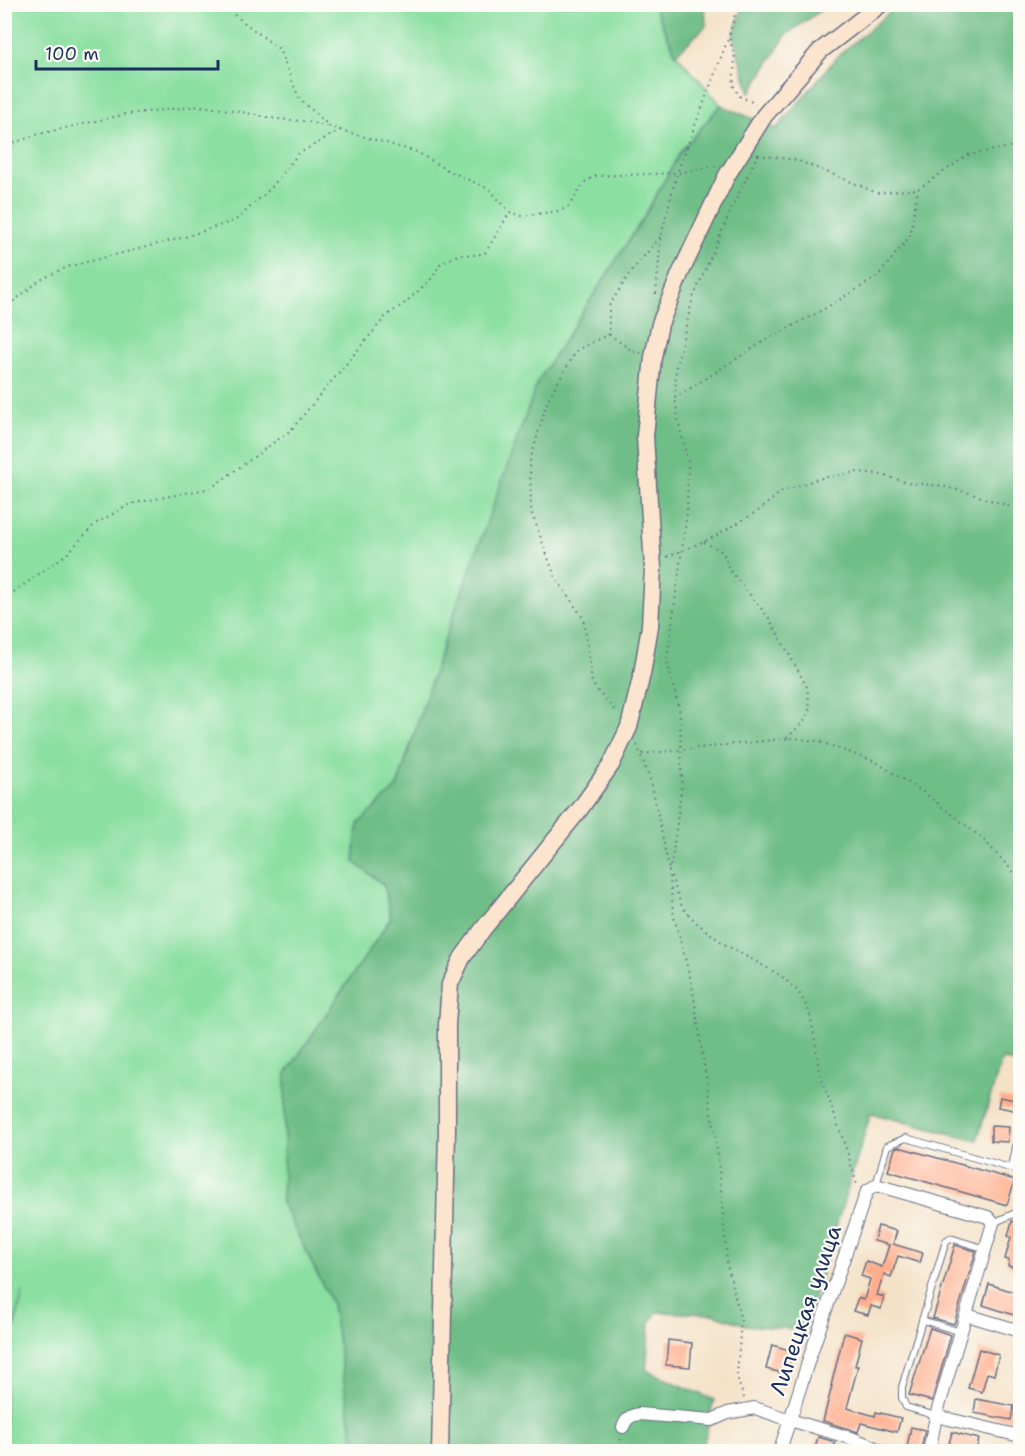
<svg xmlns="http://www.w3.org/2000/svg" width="1025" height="1456" font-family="'Shantell Sans',sans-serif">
	<rect width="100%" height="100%" fill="#fdfcf7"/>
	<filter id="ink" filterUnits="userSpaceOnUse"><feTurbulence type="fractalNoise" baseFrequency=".0167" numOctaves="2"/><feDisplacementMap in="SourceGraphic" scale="12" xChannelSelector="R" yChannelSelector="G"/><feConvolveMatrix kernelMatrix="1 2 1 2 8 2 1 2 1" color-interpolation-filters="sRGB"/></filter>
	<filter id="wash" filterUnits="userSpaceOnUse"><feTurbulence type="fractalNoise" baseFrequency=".008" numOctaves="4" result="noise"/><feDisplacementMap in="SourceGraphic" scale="24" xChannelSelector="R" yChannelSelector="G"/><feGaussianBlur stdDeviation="1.35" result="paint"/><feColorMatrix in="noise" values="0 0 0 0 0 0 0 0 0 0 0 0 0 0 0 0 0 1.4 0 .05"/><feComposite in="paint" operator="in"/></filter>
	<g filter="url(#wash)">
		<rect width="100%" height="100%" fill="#f4e2c8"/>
		<polygon fill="#8bdfa1" stroke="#538780" stroke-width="1.5" points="5,5 653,5 676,54 721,105 681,151 644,217 444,641 397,787 358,824 354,862 384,885 391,919 286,1074 282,1203 332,1304 355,1451 5,1451 5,1369 23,1292 5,1359"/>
		<g fill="#70be87" stroke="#467672" stroke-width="1.5">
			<polygon points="653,5 705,5 706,26 676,54"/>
			<polygon points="743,5 828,5 786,35 750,93 733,37"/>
			<polygon points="898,5 1020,5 1020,1065 1002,1059 977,1141 871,1113 804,1330 746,1325 713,1314 657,1312 650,1322 646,1370 714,1400 702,1451 355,1451 332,1304 282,1203 286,1074 391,918 384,885 354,862 358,824 397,787 444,641 538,381 644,217 681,151 721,105 776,129 839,55"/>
		</g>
		<g id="blocks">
			<g fill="#ffad8c">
				<polygon points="1000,1097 1020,1101 1019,1111 998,1107"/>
				<polygon points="991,1126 1009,1127 1008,1142 991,1141"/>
				<polygon points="899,1147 1015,1180 1007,1205 888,1171 895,1148"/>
				<polygon points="1020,1217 1020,1260 1018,1268 1008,1266 1009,1260 1005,1259 1011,1237 1008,1236 1012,1221 1015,1222 1016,1219"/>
				<polygon points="878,1226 897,1231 893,1244 923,1253 920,1263 898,1256 891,1277 884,1274 877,1295 884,1297 881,1309 871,1306 868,1315 853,1311 858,1298 864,1300 870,1279 861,1276 866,1261 882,1267 889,1245 874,1241"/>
				<polygon points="955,1245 976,1251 954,1324 933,1318"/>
				<polygon points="989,1284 1020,1294 1020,1317 983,1305"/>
				<polygon points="930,1328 951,1335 932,1401 909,1395"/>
				<polygon points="844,1333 862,1338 855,1366 858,1366 847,1408 875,1416 876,1412 901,1418 897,1432 861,1423 858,1432 823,1421 832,1386 831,1386"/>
				<polygon points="668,1340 692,1343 690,1367 666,1365"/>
				<polygon points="772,1345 793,1351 787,1374 766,1369"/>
				<polygon points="979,1349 999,1355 994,1375 987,1373 982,1392 968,1388"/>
				<polygon points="976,1399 1014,1406 1011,1420 974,1413"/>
				<polygon points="911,1427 925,1430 921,1450 907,1447"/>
				<polygon points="952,1432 979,1439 976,1452 947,1452"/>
				<polygon points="818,1437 835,1442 832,1452 814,1452"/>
			</g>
		</g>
	</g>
	<g filter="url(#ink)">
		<use href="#blocks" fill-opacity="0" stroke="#676e83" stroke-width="1.5"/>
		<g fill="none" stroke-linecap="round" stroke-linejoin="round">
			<g stroke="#676e83" stroke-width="8">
				<g id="lane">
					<polyline points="1012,1168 1020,1126"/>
					<polyline points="876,1185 887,1146 906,1138 1017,1170 1020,1175"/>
					<polyline points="993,1223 1020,1211"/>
					<polyline points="922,1320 961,1332"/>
					<polyline points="936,1416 906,1407 902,1398 902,1387 946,1241 950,1238 986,1249"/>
				</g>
			</g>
			<g stroke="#676e83" stroke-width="14">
				<g id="street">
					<polyline points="967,1315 1020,1331"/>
					<polyline points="936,1416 1020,1436"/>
					<path d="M623 1427C626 1419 630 1415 639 1414L712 1420 728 1413 755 1408 790 1420 854 1439 867 1444 866 1452"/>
					<polyline points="867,1444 884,1452"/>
					<polyline points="779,1452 790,1420 809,1359 867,1191 876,1185 988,1217 993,1223 936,1416 929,1452"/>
				</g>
			</g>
			<g stroke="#676e83" stroke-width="19">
				<polyline id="secondary" points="440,1452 447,1130 447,1025 450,984 462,958 483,929 580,809 611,765 629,727 642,674 650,626 653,568 645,436 653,357 660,324 680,274 727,175 764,116 820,51 881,4"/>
			</g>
			<g stroke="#676e83" stroke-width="2" stroke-dasharray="1.5 4.5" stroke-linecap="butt">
				<polyline points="220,4 279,49 299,98 330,127 417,152 447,170 489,189 510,212 522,216 559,211 568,207 585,182 595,176 677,173 716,166"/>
				<polyline points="738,4 729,36 735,59 733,85 739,96 752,102 755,105"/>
				<polyline points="4,150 16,142 39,134 127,114 199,106 237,111 277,119 305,121 328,127"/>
				<polyline points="758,155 796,160 842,178 877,193 918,189"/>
				<polyline points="656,294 661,236 677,173 728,39"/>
				<polyline points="4,309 40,280 67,267 185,237 236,220 271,188 298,154 340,130"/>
				<polyline points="609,334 577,350 548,399 530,461 531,511 555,577 583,618 587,642 592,683 597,690 617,713"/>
				<polyline points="641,353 632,351 609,334 609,306 630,273 661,236"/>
				<polyline points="675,398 769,338 819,312 877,277 910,236 918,189 968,155 1020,145"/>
				<polyline points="704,542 723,552 729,569 769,618 807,687 810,708 806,719 786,739"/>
				<polyline points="667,557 714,537 758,511 781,492 817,479 856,472 878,474 909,483 942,486 969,493 1009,506"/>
				<polyline points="4,599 68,553 95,524 130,504 211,488 291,430 386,316 405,303 433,277 440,264 460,254 475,255 485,253 510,212"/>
				<polyline points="637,745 652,785 669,870"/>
				<polyline points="642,754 792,738 817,741 874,761 923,792 981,837 1020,879"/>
				<polyline points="671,876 682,907 699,925 724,944 780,975 798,991 809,1011 815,1039 819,1071 847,1151 857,1185"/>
				<polyline points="744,1398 739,1384 737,1375 741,1321 727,1263 718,1157 692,984 674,917 669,872 673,853 682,783 680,713 667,661 687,512 688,463 678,419 675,398 676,366 693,298 732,208 759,152"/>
				<polyline points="619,1452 621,1439"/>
			</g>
			<use href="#lane" stroke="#fff" stroke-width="6"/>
			<use href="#street" stroke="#fff" stroke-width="12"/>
			<use href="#secondary" stroke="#fbe5cf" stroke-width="16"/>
		</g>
	</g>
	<g text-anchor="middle" stroke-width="4.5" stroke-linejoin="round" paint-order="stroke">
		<g font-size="22" fill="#1b2f5e" stroke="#fdfcf7">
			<text transform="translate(805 1310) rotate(-71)" y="8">Липецкая улица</text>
		</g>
	</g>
	<rect width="1025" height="1456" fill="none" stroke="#fdfcf7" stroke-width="24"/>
	<path d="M36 60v9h182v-9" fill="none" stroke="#1b2f5e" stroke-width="3"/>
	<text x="45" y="60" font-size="18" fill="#1b2f5e" stroke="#fdfcf7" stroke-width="4.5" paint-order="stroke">100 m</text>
</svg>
